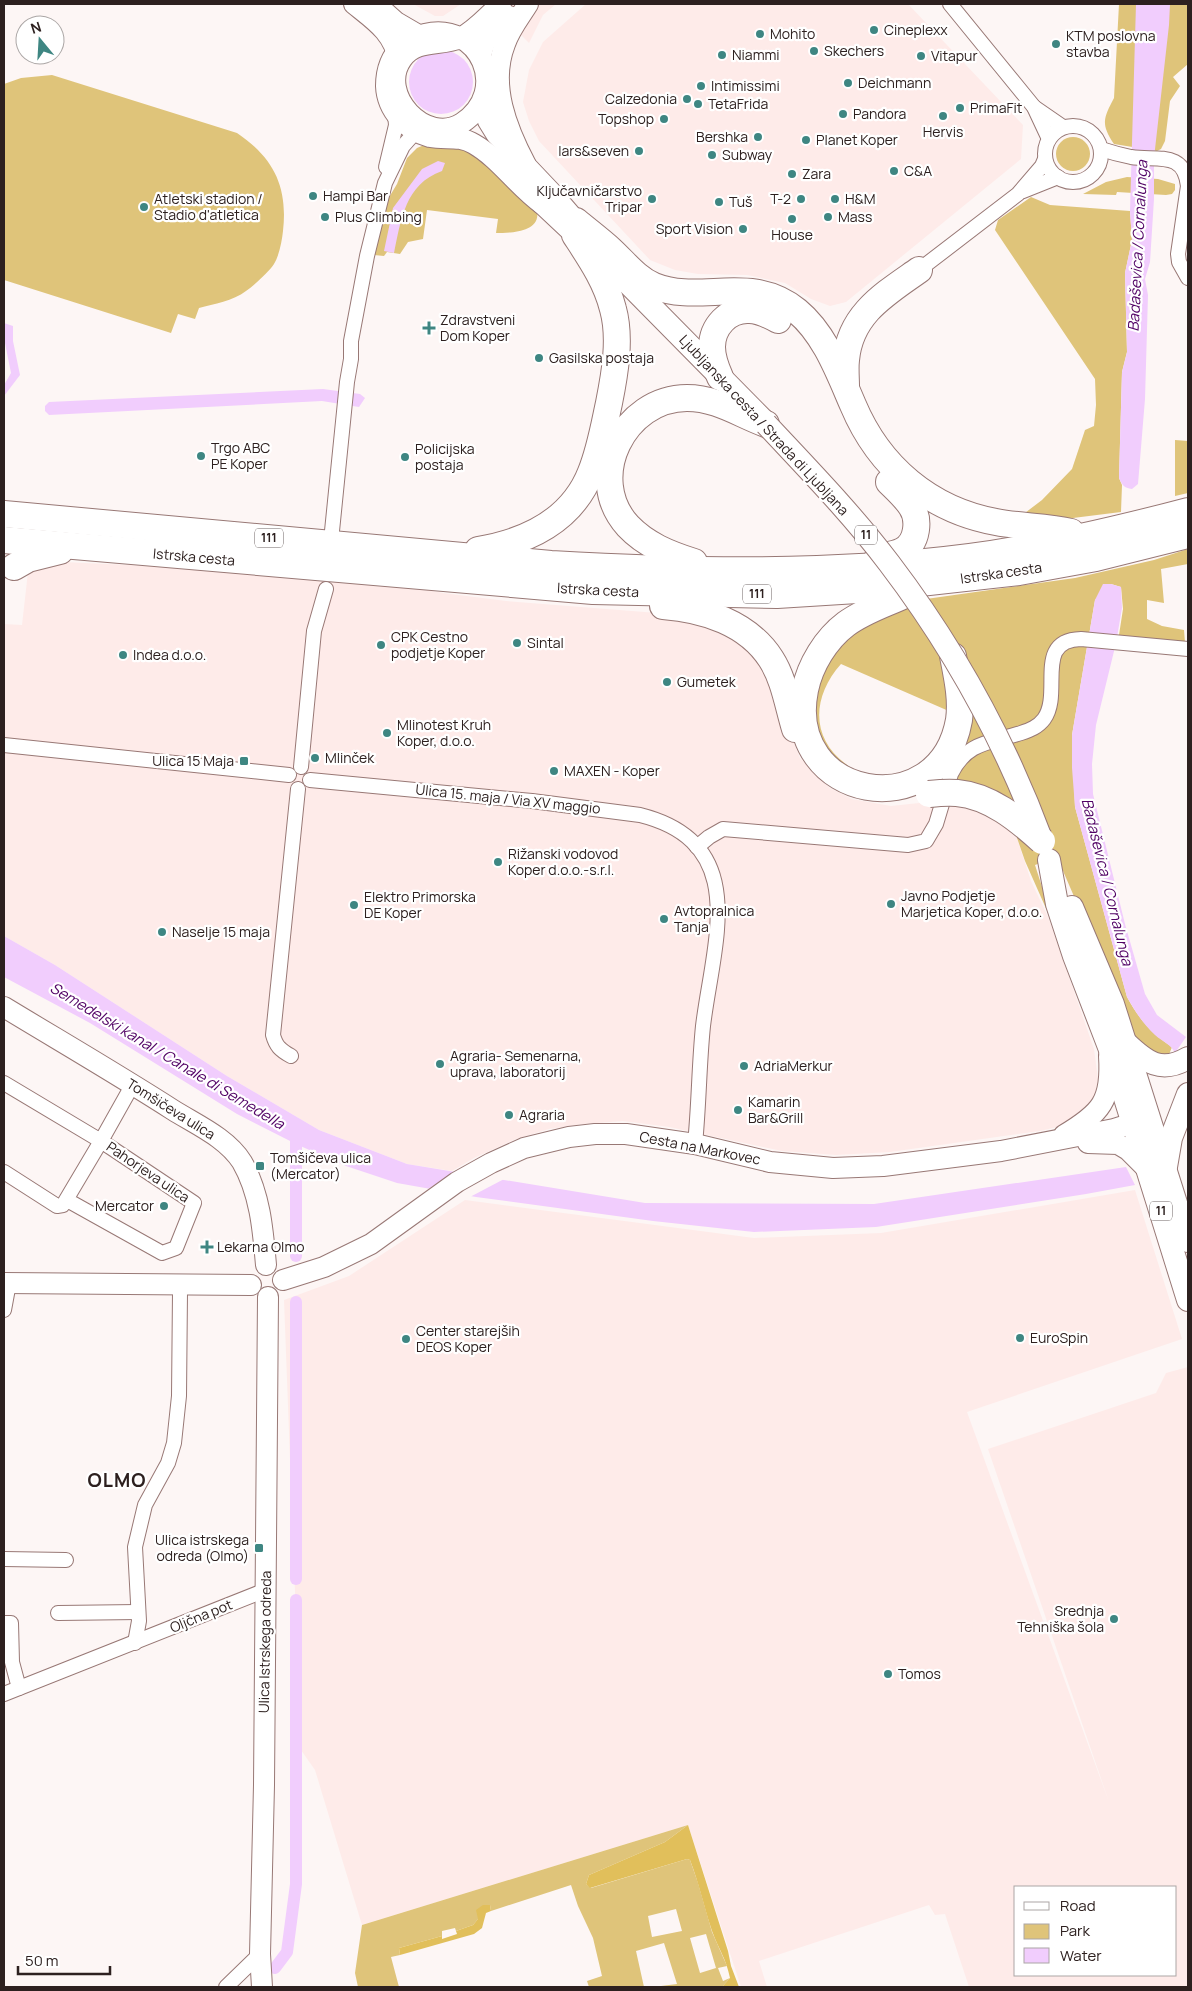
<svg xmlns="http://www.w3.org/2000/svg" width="1192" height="1991" font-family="Manrope,sans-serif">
	<rect width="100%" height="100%" fill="#fdf6f5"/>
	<g fill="#feebe9" fill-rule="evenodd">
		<polygon points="413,4 461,4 443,16 435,16"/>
		<polygon points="490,4 556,4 543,15 529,43"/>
		<polygon points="586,4 908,4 1023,125 1021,159 846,302 830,306 811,299 785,283 747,275 698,274 675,270 650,260 539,141 529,121 523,102 529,70 543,42"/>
		<polygon points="41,561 284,572 397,584 443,593 506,601 670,614 706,619 761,657 800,758 830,788 852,799 891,806 919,803 977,806 1015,832 1031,881 1049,919 1094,1049 1098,1079 1093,1105 1066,1125 1040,1131 890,1152 836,1155 782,1151 669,1127 623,1121 584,1124 549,1129 516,1139 474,1158 452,1171 407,1164 319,1130 227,1076 55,965 4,936 4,624 22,625 28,572"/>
		<path d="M1135 1190 1182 1339 967 1412 1109 1802 988 1449 1156 1393 1166 1373 1188 1367V1987H969L945 1914 935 1915 929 1905 759 1961 767 1987H741L688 1825 362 1925 315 1770 301 1750 284 1300 349 1276 465 1200 754 1238 881 1233ZM1016 1887H1176V1975H1016Z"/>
	</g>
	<g fill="#dfc47a" fill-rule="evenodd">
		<path d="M1119 4H1188V64L1173 77 1180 86 1170 101 1165 141 1161 149 1157 151 1114 144C1101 124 1103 119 1114 98Z"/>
		<path d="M52 75 237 133C274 158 288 187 283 231 282 241 279 256 274 264 269 272 253 286 246 291 233 301 214 304 199 308L195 319 178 314 171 333 4 280V84L21 78Z"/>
		<circle cx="1073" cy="154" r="17"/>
		<path d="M424 145H466L537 211C541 232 511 233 496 233L498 219 427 210 423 239 408 242 400 254 387 252 384 256 374 255 385 204 397 184 407 158 417 148Z"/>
		<polygon points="1127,177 1158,179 1175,184 1175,190 1172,194 1166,195 1117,192 1116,195 1083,194 1106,182"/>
		<polygon points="1031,197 1050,205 1130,211 1132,240 1125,273 1127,352 1122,372 1119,478 1122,485 1121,512 1049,521 1017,519 1042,500 1072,469 1085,430 1094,426 1096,405 1095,379 995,230 998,220"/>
		<polygon points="1175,440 1188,441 1188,493 1175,496"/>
		<path d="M1188 549V564L1161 569 1164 603 1147 600V619L1162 626 1184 630 1185 643 1119 635 1123 609 1121 587 1111 584 1095 600 1072 735 1075 807 1127 997C1139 1019 1151 1033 1172 1047L1168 1057H1158L1136 1040 1057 857 1035 865 1051 915 1048 913 1025 861 1015 832 1005 821 929 794 861 781 812 735 813 682 857 623 926 599 1075 578 1154 560ZM841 664 951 712 934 759C922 764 904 776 892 777 879 779 866 776 855 770 811 745 809 700 841 664Z"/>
		<path d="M688 1825 665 1842 589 1875 586 1884 591 1888 687 1859 690 1860 698 1883 712 1932 727 1966 718 1968 723 1981 730 1978 722 1987H653L677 1984 664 1943 636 1951 644 1987H589L587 1981 602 1976 593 1938 578 1906 571 1885 491 1911 490 1905 473 1925 456 1931 455 1928 442 1931V1936L399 1948 400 1955 391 1957 399 1987H358L355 1973 362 1925ZM676 1909 682 1931 652 1937 648 1916ZM706 1934 716 1968 700 1973 690 1938Z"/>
	</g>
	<g fill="#e1bf5b">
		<path d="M688 1825 728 1951 731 1966 739 1987H722L730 1978C726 1958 718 1948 712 1931 704 1907 699 1883 690 1860L687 1859 590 1888 586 1884 589 1875 665 1842Z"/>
		<polygon points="483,1905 490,1905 491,1911 486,1913 482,1928 474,1934 400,1955 399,1948 442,1936 442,1939 457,1934 456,1931 473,1925 478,1919 476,1910"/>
	</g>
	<g fill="#f1cdfd">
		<path d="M1136 4H1170L1169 25 1154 158V199L1150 262 1145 279 1148 295 1145 399 1138 484 1132 489C1124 488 1122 485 1119 478L1122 372 1127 352 1125 273 1132 240 1130 211Z"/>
		<circle cx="441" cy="82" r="32"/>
		<path d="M438 161 445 163 442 171C405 184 401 220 394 253L384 251 393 208 422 169Z"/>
		<polygon points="4,323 13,326 13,341 20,375 4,396 4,385 11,373 4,338"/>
		<polygon points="323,389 360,394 365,398 359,407 322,401 49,415 45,411 45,406 49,402"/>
		<path d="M1103 584H1111L1121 587 1122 608 1116 643 1096 725 1092 764 1093 794 1125 924 1145 994 1157 1015 1186 1037 1175 1053C1171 1044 1163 1042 1155 1035 1143 1024 1135 1011 1127 997L1075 807 1072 768V735L1095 600Z"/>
		<polygon points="4,936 55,965 227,1076 319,1130 407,1164 645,1203 874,1204 1126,1167 1135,1185 1086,1194 876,1227 754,1232 653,1221 476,1197 397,1183 346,1166 298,1145 237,1114 90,1023 4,977"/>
	</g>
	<polygon fill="#fdf6f5" points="457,1170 506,1178 468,1198 425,1191"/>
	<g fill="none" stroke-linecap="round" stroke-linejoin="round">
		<g stroke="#f1cdfd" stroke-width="12">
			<polyline points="296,1256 296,1131"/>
			<polyline points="296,1579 296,1302"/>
			<polyline points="275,1968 287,1952 296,1884 296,1600"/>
		</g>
		<g stroke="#987875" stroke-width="16">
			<g id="street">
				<polyline points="950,4 1034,107 1049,139"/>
				<polyline points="1034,107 1063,127"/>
				<circle cx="1073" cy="154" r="28"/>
				<path d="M1101 149C1110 152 1121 155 1131 157 1157 161 1184 150 1188 186L1178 254 1179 262 1188 278"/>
				<polyline points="386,167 396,125 395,114"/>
				<polyline points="1023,191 1058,177"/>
				<polyline points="919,270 1018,194 1042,166 1045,159"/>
				<polyline points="332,531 347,382 351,359 351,341 367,256 385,183 403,146 411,137 424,129"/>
				<polyline points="4,745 289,775"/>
				<polyline points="301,767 314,631 326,589"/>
				<path d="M310 780 532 801 640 815C752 843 713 943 703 1026 699 1065 699 1105 695 1144"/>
				<path d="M697 847 709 837 723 829 908 845 926 841 936 824 951 774C967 741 991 743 1021 733 1030 730 1038 727 1044 719 1063 693 1033 640 1081 639L1188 649"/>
				<path d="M291 1056C280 1050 276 1046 273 1035L298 789"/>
				<polyline points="4,1083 101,1141 133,1084"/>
				<polyline points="4,1172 57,1206 63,1205 101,1141 194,1203 176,1248 162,1253 67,1200"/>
				<polyline points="4,1310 9,1283"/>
				<polyline points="4,1559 66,1560"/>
				<polyline points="58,1613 138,1612"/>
				<polyline points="4,1623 11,1623 12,1662 19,1688"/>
				<polyline points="135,1643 139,1621 135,1547 145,1505 168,1463 174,1443 179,1396 180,1292"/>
				<polyline points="4,1694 266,1590"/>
				<polyline points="226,1987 260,1954"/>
			</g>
		</g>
		<g stroke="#987875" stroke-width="22">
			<g id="secondary">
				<path d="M354 4C375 21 393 32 399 61"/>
				<path d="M501 4C488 15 476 30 460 38 441 47 417 38 402 59 377 94 426 146 462 123 511 91 479 21 425 34 417 36 409 39 402 46 390 57 386 70 386 86 387 111 407 131 430 137 446 140 459 135 474 144 500 159 517 186 542 204"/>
				<polyline points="377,5 396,22 420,36"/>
				<path d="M481 58C483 39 494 27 509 16"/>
				<polyline points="483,103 488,121 496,134 551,192 576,221"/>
				<path d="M526 165C507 129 489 85 505 44 510 29 520 17 528 4"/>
				<polyline points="535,194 542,204 575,235"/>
				<path d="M4 1007C60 1041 117 1074 173 1110 197 1125 227 1138 242 1162 260 1193 263 1230 266 1265"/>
				<path d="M1064 1135C1101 1113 1112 1101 1109 1056"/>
				<polyline points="1088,1143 1118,1144 1128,1150 1148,1170"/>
				<polyline points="283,1280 324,1267 371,1244 457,1182 491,1163 524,1148 569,1137 595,1134 626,1134 695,1144 770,1162 833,1168 883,1166 1001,1151 1114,1129 1133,1123"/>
				<polyline points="4,1283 251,1285"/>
				<polyline points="262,1987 260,1954 264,1785 268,1297"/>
			</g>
		</g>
		<g stroke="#987875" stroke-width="24">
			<g id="primary">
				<polyline points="613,268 763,420"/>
				<polyline points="1049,860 1057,904 1074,956 1109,1047 1188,1300"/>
				<polyline points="1072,907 1113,1004 1188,1241"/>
				<path d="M1126 1043C1146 1062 1161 1074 1188 1058"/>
				<polyline points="1166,1167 1171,1138 1188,1094"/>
			</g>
		</g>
		<g stroke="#987875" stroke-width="28">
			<g id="highway">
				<path d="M576 221C588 231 600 240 611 250 625 263 637 279 654 286 701 305 750 273 797 311 825 334 839 373 853 405 879 467 930 510 996 522 1021 527 1046 526 1071 532"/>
				<path d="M720 377C716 368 712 358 712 347 712 327 728 309 749 310 759 310 769 315 778 320"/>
				<path d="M846 387C846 378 845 368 846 360 850 314 885 294 919 270"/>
				<path d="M4 514 551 564C690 572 831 575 970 557 1044 547 1116 530 1188 511"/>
				<polyline points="4,540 593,591 777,595 857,590 1019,572 1096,558 1188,535"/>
				<path d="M478 550C526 542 572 521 591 472 600 450 604 426 609 403 615 373 621 338 613 309 606 281 590 258 575 235"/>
				<path d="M878 557C886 555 894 555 902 551 918 543 920 519 911 506 905 497 896 489 889 482"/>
				<path d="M694 562C669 554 646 545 628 526 584 478 624 398 687 398 717 398 739 414 766 424"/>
				<polyline points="14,567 28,559 60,551"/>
				<path d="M907 594C886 604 865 610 846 624 826 639 810 665 805 690 783 800 940 828 959 720 962 699 957 677 953 656"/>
				<path d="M663 606C704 609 748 623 771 659 784 679 788 706 795 729"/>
			</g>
		</g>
		<use href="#street" stroke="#fff" stroke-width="14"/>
		<use href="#secondary" stroke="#fff" stroke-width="20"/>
		<use href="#primary" stroke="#fff" stroke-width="22"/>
		<use href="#highway" stroke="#fff" stroke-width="26"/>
		<g stroke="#987875" stroke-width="24" stroke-linecap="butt">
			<path id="primary-bridge" d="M766 424C808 469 851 513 889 563 953 647 1005 741 1042 841"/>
		</g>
		<g stroke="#987875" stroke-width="28" stroke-linecap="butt">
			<path id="highway-bridge" d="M929 794C938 793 948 792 957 793 990 796 1018 819 1042 841"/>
		</g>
		<use href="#primary-bridge" stroke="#fff" stroke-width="22"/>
		<use href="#highway-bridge" stroke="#fff" stroke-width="26"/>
	</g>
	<g fill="#3e8682" stroke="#fff" stroke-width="2">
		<circle cx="874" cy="30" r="5"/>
		<circle cx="760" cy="34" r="5"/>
		<circle cx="1056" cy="44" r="5"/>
		<circle cx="814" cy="51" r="5"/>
		<circle cx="722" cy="55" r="5"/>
		<circle cx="921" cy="56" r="5"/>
		<circle cx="848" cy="83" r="5"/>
		<circle cx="701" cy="86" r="5"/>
		<circle cx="687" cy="99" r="5"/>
		<circle cx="698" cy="104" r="5"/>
		<circle cx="960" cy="108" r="5"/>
		<circle cx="843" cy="114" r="5"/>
		<circle cx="943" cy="116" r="5"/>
		<circle cx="664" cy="119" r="5"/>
		<circle cx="758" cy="137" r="5"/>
		<circle cx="806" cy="140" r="5"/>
		<circle cx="639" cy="151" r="5"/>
		<circle cx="712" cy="155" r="5"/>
		<circle cx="894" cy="171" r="5"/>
		<circle cx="792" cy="174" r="5"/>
		<circle cx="313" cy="196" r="5"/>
		<circle cx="652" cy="199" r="5"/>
		<circle cx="801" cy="199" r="5"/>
		<circle cx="835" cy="199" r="5"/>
		<circle cx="719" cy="202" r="5"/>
		<circle cx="144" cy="207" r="5"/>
		<circle cx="325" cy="217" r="5"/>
		<circle cx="828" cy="217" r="5"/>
		<circle cx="792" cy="219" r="5"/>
		<circle cx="743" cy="229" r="5"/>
		<path d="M426.5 320.5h5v5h5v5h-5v5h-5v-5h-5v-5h5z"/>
		<circle cx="539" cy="358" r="5"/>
		<circle cx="201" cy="456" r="5"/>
		<circle cx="405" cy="457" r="5"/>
		<circle cx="517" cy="643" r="5"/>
		<circle cx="381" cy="645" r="5"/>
		<circle cx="123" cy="655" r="5"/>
		<circle cx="667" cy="682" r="5"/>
		<circle cx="387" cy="733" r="5"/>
		<circle cx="315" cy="758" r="5"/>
		<rect x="239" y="756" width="10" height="10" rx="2.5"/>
		<circle cx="554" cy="771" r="5"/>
		<circle cx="498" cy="862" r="5"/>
		<circle cx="891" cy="904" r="5"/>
		<circle cx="354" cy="905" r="5"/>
		<circle cx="664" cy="919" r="5"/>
		<circle cx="162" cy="932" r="5"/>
		<circle cx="440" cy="1064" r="5"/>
		<circle cx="744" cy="1066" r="5"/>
		<circle cx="738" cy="1110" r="5"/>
		<circle cx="509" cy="1115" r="5"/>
		<rect x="255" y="1161" width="10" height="10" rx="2.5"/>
		<circle cx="164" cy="1206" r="5"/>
		<path d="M204.5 1239.5h5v5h5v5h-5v5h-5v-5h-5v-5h5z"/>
		<circle cx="1020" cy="1338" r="5"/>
		<circle cx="406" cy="1339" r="5"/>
		<rect x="254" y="1543" width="10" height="10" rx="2.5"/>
		<circle cx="1114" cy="1619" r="5"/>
		<circle cx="888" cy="1674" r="5"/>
	</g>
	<g text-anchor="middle" stroke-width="4.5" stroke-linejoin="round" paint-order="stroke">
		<g fill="#fff" stroke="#6c6362" stroke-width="1">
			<rect x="855" y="525.5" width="22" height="19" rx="4"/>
			<rect x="255" y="528.5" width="28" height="19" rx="4"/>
			<rect x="743" y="584.5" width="28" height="19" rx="4"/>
			<rect x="1150" y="1201.5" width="22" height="19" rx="4"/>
		</g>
		<g font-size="12" font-weight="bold" fill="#2d201f">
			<text x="866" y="539">11</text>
			<text x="269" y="542">111</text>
			<text x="757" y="598">111</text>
			<text x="1161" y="1215">11</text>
		</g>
		<g font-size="14" fill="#2d201f" stroke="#fff" text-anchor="start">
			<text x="884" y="35">Cineplexx</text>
			<text x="770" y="39">Mohito</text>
			<text x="1066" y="41">KTM poslovna<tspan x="1066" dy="16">stavba</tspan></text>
			<text x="824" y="56">Skechers</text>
			<text x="732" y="60">Niammi</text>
			<text x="931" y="61">Vitapur</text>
			<text x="858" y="88">Deichmann</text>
			<text x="711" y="91">Intimissimi</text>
			<text x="677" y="104" text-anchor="end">Calzedonia</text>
			<text x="708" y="109">TetaFrida</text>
			<text x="970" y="113">PrimaFit</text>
			<text x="853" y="119">Pandora</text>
			<text x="654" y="124" text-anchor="end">Topshop</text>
			<text x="943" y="137" text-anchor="middle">Hervis</text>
			<text x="748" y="142" text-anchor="end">Bershka</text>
			<text x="816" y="145">Planet Koper</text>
			<text x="629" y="156" text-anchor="end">lars&amp;seven</text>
			<text x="722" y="160">Subway</text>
			<text x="904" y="176">C&amp;A</text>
			<text x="802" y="179">Zara</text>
			<text x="642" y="196" text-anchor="end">Ključavničarstvo<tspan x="642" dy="16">Tripar</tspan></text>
			<text x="323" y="201">Hampi Bar</text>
			<text x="154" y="204">Atletski stadion /<tspan x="154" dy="16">Stadio d'atletica</tspan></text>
			<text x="791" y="204" text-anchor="end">T-2</text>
			<text x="845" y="204">H&amp;M</text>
			<text x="729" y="207">Tuš</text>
			<text x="335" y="222">Plus Climbing</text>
			<text x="838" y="222">Mass</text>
			<text x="733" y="234" text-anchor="end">Sport Vision</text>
			<text x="792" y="240" text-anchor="middle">House</text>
			<text x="440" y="325">Zdravstveni<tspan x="440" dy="16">Dom Koper</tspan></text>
			<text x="549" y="363">Gasilska postaja</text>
			<text x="211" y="453">Trgo ABC<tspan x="211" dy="16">PE Koper</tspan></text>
			<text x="415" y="454">Policijska<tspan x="415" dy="16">postaja</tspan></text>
			<text x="391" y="642">CPK Cestno<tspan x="391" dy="16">podjetje Koper</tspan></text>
			<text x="527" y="648">Sintal</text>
			<text x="133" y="660">Indea d.o.o.</text>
			<text x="677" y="687">Gumetek</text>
			<text x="397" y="730">Mlinotest Kruh<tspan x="397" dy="16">Koper, d.o.o.</tspan></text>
			<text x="325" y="763">Mlinček</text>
			<text x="234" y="766" text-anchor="end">Ulica 15 Maja</text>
			<text x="564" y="776">MAXEN - Koper</text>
			<text x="508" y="859">Rižanski vodovod<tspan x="508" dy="16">Koper d.o.o.-s.r.l.</tspan></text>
			<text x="901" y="901">Javno Podjetje<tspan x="901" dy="16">Marjetica Koper, d.o.o.</tspan></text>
			<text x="364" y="902">Elektro Primorska<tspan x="364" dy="16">DE Koper</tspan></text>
			<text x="674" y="916">Avtopralnica<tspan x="674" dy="16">Tanja</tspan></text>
			<text x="172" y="937">Naselje 15 maja</text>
			<text x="450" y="1061">Agraria- Semenarna,<tspan x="450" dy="16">uprava, laboratorij</tspan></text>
			<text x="754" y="1071">AdriaMerkur</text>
			<text x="748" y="1107">Kamarin<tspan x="748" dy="16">Bar&amp;Grill</tspan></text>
			<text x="519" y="1120">Agraria</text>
			<text x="270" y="1163">Tomšičeva ulica<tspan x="270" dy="16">(Mercator)</tspan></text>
			<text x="154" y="1211" text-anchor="end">Mercator</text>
			<text x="217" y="1252">Lekarna Olmo</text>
			<text x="416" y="1336">Center starejših<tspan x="416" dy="16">DEOS Koper</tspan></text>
			<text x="1030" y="1343">EuroSpin</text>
			<text x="249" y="1545" text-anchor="end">Ulica istrskega<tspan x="249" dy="16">odreda (Olmo)</tspan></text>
			<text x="1104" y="1616" text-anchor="end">Srednja<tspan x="1104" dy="16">Tehniška šola</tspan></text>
			<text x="898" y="1679">Tomos</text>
		</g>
		<g font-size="14" fill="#2d201f" stroke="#fff">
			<text transform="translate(764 425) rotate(47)" y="5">Ljubljanska cesta / Strada di Ljubljana</text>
			<text transform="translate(194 557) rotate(5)" y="5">Istrska cesta</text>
			<text transform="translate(1001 573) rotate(-8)" y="5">Istrska cesta</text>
			<text transform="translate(598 590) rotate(3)" y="5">Istrska cesta</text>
			<text transform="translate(508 799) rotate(6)" y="5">Ulica 15. maja / Via XV maggio</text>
			<text transform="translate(171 1109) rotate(32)" y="5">Tomšičeva ulica</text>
			<text transform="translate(700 1148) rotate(11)" y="5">Cesta na Markovec</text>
			<text transform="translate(148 1172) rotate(34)" y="5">Pahorjeva ulica</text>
			<text transform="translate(201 1616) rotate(-22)" y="5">Oljčna pot</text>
			<text transform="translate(265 1642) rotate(-89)" y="5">Ulica Istrskega odreda</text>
		</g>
		<g font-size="15" font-style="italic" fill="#510265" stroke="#fff">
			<text transform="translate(1138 246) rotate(-87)" y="5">Badaševica / Cornalunga</text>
			<text transform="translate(1107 882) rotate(76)" y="5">Badaševica / Cornalunga</text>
			<text transform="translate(167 1056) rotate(31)" y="5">Semedelski kanal / Canale di Semedella</text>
		</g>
		<g font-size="19" font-weight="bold" letter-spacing="1" fill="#2d201f" stroke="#fff">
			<text x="117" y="1487">OLMO</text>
		</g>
	</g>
	<rect width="1192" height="1991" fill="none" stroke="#2d201f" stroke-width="10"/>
	<rect x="1014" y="1886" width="162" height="90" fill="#ffffff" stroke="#aba6a5"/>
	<rect x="1024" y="1902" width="25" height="8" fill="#ffffff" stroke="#aba6a5"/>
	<text x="1060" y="1911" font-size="15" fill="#2d201f">Road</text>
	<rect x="1024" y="1924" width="25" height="15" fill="#dfc47a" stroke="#aba6a5"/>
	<text x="1060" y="1936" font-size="15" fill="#2d201f">Park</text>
	<rect x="1024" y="1948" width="25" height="15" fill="#f1cdfd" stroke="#aba6a5"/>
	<text x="1060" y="1961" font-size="15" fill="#2d201f">Water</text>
	<g transform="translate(40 40) rotate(342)"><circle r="24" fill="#ffffff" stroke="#aba6a5"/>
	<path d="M0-4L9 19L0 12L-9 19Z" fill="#3e8682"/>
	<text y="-8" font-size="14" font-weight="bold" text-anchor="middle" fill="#2d201f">N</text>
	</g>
	<path d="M18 1966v8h92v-8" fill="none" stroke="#2d201f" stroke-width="2.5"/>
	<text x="25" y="1966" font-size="15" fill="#2d201f" stroke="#ffffff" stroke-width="4" paint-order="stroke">50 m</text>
</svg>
